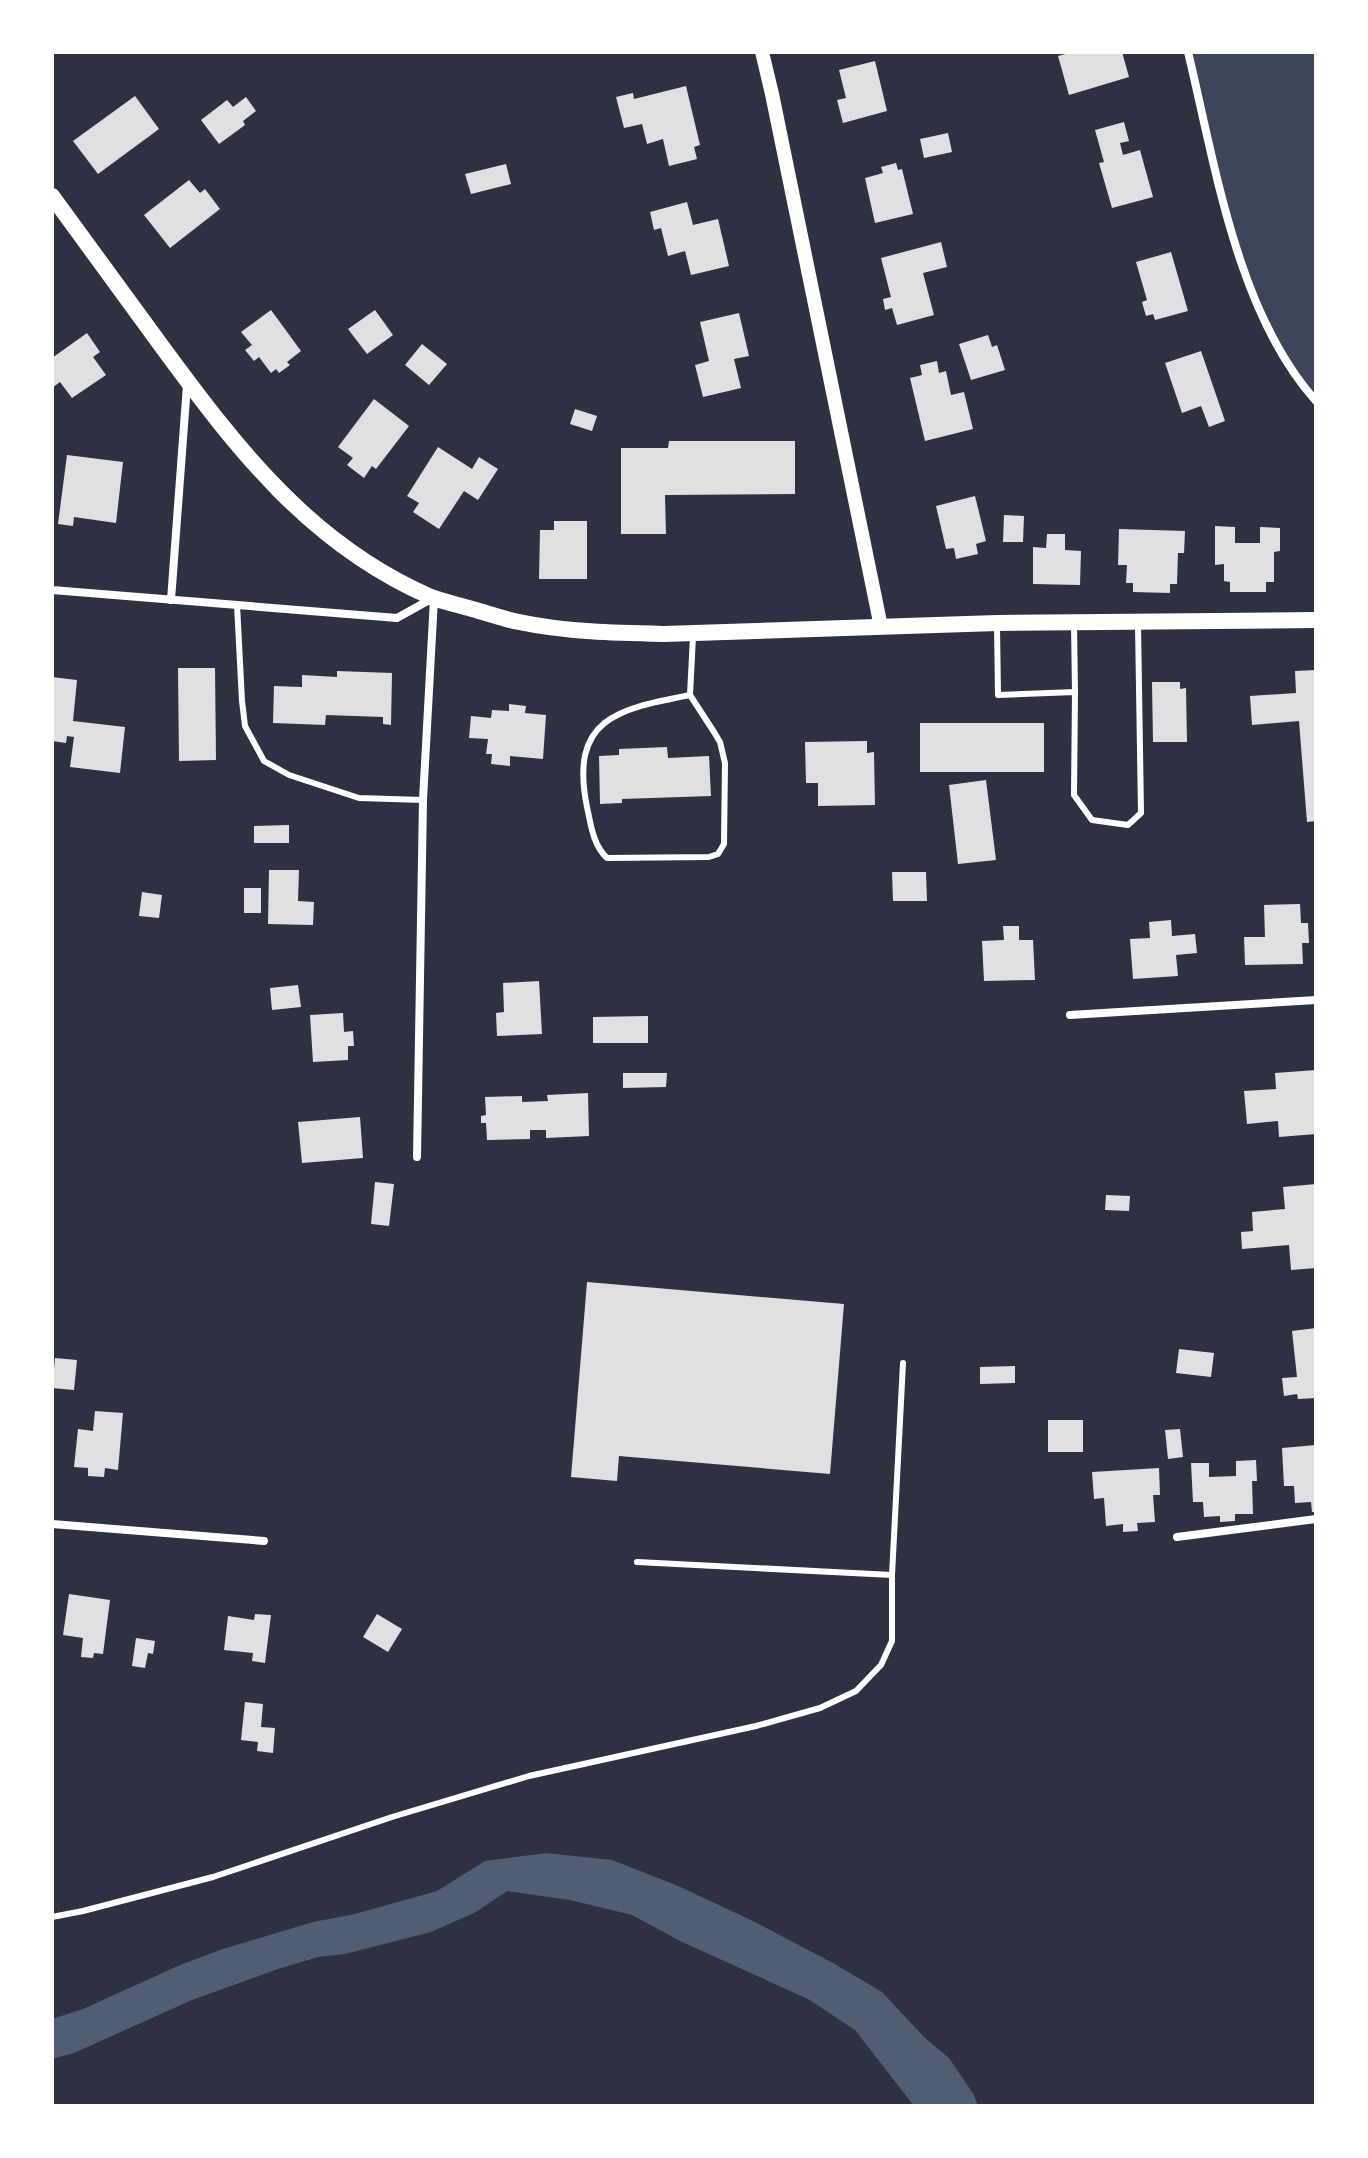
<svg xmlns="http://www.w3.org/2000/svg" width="1368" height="2158" font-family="'IBM Plex Sans',sans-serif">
	<rect width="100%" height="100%" fill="#2d3142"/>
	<polygon fill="#3c4559" points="1188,52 1316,52 1316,400 1285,360 1232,232"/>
	<polygon fill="#4f5d75" points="546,1853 612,1860 676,1885 753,1921 833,1963 882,1992 924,2037 949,2058 974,2095 978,2106 914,2106 855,2030 808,1999 682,1942 632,1915 570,1900 507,1891 476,1912 431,1932 345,1954 318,1957 278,1969 192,2000 74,2053 52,2059 52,2019 83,2009 180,1965 223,1949 313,1922 355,1914 437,1891 485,1861"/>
	<g fill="#e0e0e3">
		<polygon points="1073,52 1122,52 1129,77 1069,95 1058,56"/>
		<polygon points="875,61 887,111 843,123 837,100 846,98 839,70"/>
		<polygon points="686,86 700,145 694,147 697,159 669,166 663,139 647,144 642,124 624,128 616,97 633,93 634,99"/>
		<polygon points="135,96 159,129 98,174 73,141"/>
		<polygon points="246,97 256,111 243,121 245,125 219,144 201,120 227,100 233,107"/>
		<polygon points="1124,122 1129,141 1120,143 1123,155 1140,150 1153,197 1112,208 1099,163 1104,162 1095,130"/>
		<polygon points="948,133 952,152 924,158 920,139"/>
		<polygon points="896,163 898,170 902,169 913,214 875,223 865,178 883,173 881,167"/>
		<polygon points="506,164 511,184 471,194 465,174"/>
		<polygon points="189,180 200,193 205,189 220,209 170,248 144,215"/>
		<polygon points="687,202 693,225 718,219 729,266 691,275 685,251 668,256 661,228 654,230 650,212"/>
		<polygon points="941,242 947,267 923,273 934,315 897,325 892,308 885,310 883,299 891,297 881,258"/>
		<polygon points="1171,252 1188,311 1155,320 1153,314 1146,316 1142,302 1147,300 1136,262"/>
		<polygon points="271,310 301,351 287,362 290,365 279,373 276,369 271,373 259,357 254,361 245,350 252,345 241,332"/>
		<polygon points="375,310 393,335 367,354 348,329"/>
		<polygon points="739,313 749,356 734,359 741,388 703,397 695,365 709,361 700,322"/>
		<polygon points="87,333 100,352 93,357 106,375 72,398 60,382 52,388 52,358"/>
		<polygon points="988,335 992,347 997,345 1005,370 971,380 959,344"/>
		<polygon points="422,344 447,364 429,385 405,365"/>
		<polygon points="1201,351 1225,421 1209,427 1201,406 1182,413 1165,363"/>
		<polygon points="937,361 939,373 946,371 951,395 964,392 973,429 925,441 910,378 922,375 920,365"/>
		<polygon points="374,399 409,426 376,469 372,466 364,478 347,465 353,458 338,447"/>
		<polygon points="575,409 597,416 592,431 570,424"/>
		<polygon points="669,441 795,441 795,494 665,495 666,534 621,534 621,448 668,448"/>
		<polygon points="438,447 472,469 479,457 498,469 478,500 464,491 439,529 413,512 419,503 407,496"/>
		<polygon points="67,455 123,462 116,523 74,517 73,526 58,524"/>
		<polygon points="975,496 986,541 976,544 978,554 956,559 954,548 946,549 936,506"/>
		<polygon points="1004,515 1024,516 1023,542 1003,542"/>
		<polygon points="554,521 587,521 587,579 539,579 540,530 554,530"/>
		<polygon points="1215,526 1235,527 1235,543 1260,543 1260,527 1280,528 1280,551 1274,552 1274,582 1266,582 1266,592 1230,592 1230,582 1224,581 1224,564 1215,565"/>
		<polygon points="1119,529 1185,531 1184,553 1178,553 1177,584 1170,584 1170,593 1133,592 1133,583 1126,583 1127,565 1118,565"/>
		<polygon points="1047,534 1065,534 1065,550 1081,551 1080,585 1033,584 1033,547 1046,548"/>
		<polygon points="178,668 215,668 216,760 179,761"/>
		<polygon points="1316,670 1316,821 1307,822 1299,721 1252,725 1250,696 1296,693 1295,671"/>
		<polygon points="337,671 392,673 391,725 383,724 383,717 326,715 325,725 273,723 274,686 302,687 302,675 337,677"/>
		<polygon points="52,677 77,680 73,721 125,727 120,773 70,767 74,737 67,736 66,743 52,741"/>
		<polygon points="1152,682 1180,682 1180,689 1186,688 1187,742 1153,742"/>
		<polygon points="509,704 526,706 525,713 546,715 543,759 510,756 510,766 491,764 492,754 486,754 488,739 469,738 471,716 491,718 492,710 509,711"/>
		<rect x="920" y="723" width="124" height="49"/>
		<polygon points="867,741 867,753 874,752 875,805 818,806 818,783 806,783 805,742"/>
		<polygon points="667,747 668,758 709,756 711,796 622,799 622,803 600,804 599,756 619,755 619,749"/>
		<polygon points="986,780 996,860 958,864 949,785"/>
		<polygon points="289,825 289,843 254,843 254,826"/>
		<polygon points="269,870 299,870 298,901 314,902 313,925 268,924"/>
		<polygon points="892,872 926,872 927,901 893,901"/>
		<rect x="244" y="888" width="17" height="25"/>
		<polygon points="142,892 162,895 159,918 139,916"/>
		<polygon points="1300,904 1301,923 1308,923 1309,943 1302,943 1303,964 1245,965 1244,937 1265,937 1264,905"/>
		<polygon points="1171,920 1172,936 1195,934 1197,953 1176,955 1178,976 1133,979 1130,939 1150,938 1149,922"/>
		<polygon points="1003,926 1019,926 1019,940 1033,940 1035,980 984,981 982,941 1004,940"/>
		<polygon points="539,981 542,1034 497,1036 496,1013 504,1012 503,983"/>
		<polygon points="298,985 301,1007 272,1010 270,988"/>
		<polygon points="343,1013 344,1032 353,1031 354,1046 348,1046 348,1060 313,1062 310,1015"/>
		<polygon points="648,1016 648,1043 593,1043 593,1017"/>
		<polygon points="1316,1070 1316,1134 1279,1137 1278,1121 1247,1124 1244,1091 1276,1089 1275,1073"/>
		<polygon points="623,1073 667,1073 666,1087 623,1088"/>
		<polygon points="588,1093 589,1136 546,1138 546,1130 530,1130 530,1139 487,1140 486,1123 481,1123 481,1116 486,1115 485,1097 522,1096 522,1102 548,1101 547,1095"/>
		<polygon points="360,1117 363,1158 302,1163 298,1122"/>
		<polygon points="375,1182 394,1184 389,1226 371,1224"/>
		<polygon points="1316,1184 1316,1268 1291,1270 1289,1245 1242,1249 1241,1232 1253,1231 1252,1212 1285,1209 1283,1187"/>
		<polygon points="1106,1195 1130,1196 1129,1211 1105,1210"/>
		<polygon points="587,1282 844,1304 830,1474 619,1456 617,1481 571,1477"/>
		<polygon points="1316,1328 1316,1398 1298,1399 1297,1394 1284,1396 1282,1378 1297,1377 1292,1331"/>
		<polygon points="1179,1349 1214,1353 1211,1377 1176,1373"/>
		<polygon points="55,1358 77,1360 74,1390 52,1388"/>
		<polygon points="1015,1366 1015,1383 980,1384 980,1367"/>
		<polygon points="95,1411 123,1413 118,1470 105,1468 104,1477 88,1476 88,1468 74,1467 78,1429 93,1431"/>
		<rect x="1048" y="1420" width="35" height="32"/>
		<polygon points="1180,1429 1183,1457 1168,1459 1165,1430"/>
		<polygon points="1316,1445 1316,1512 1312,1512 1311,1502 1295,1503 1294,1486 1284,1486 1282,1448"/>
		<polygon points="1256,1460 1257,1481 1252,1481 1253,1514 1235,1514 1235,1521 1220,1522 1220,1516 1204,1517 1203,1502 1193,1502 1191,1463 1209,1463 1209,1477 1236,1476 1236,1461"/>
		<polygon points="1159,1468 1160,1495 1153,1495 1155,1522 1137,1523 1138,1531 1123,1532 1123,1524 1106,1526 1104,1498 1094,1499 1092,1472"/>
		<polygon points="69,1594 110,1600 103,1654 94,1653 93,1658 81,1657 83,1638 63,1635"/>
		<polygon points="255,1614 271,1615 265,1663 252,1661 253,1653 224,1650 228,1616 254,1620"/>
		<polygon points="377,1614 402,1629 388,1652 363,1637"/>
		<polygon points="136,1638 155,1641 153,1654 148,1653 145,1668 132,1666"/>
		<polygon points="245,1702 263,1704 261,1727 275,1728 273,1753 257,1751 258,1742 241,1740"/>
	</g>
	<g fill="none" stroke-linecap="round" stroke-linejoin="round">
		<g stroke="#fff" stroke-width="6">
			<polyline points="237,605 242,701 245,726 264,761 289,775 359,798 423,800"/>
			<polyline points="1074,624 1075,692"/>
			<polyline points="997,626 998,695 1075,692 1074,795 1092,820 1128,825 1141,813 1138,625"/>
			<path d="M690 695C618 709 569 718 587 807 591 825 593 845 607 858L709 857 718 854 724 844 725 763 720 742 714 732 690 695 693 636"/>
			<polyline points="637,1562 892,1575"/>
			<polyline points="52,1917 83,1911 213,1877 392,1817 529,1776 756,1726 820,1708 856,1691 881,1665 892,1641 892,1575 903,1363"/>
		</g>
		<g stroke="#fff" stroke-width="8">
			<path d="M1188 52C1215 164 1237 313 1316 401"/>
			<polyline points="52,590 397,618 433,598"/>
			<polyline points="171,600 187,385"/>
			<polyline points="1070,1015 1316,1000"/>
			<polyline points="417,1157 423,800 434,599"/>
			<polyline points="52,1524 264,1541"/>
			<polyline points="1177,1537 1316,1519"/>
		</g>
		<polyline stroke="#fff" stroke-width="14" points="762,52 772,94 881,627"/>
		<path stroke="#fff" stroke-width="16" d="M52 196C89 246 126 297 163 348 238 450 311 545 431 597 444 602 459 605 472 609 487 613 503 619 519 622 566 632 616 633 664 634L997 623 1316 620"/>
	</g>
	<rect width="1368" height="2158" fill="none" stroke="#ffffff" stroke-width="108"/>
</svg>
